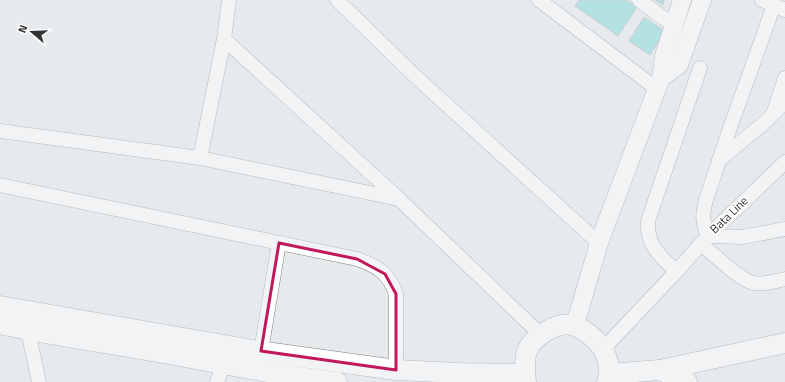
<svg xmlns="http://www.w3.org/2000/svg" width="785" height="382" font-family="'Titillium Web',sans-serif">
	<rect width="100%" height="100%" fill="#e6eaec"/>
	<g fill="#78dad6" stroke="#a9aeae">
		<polygon points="579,0 626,0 637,7 618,36 575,6"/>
		<polygon points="655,0 664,0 663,5"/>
		<polygon points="644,17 665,31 650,55 629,41"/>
	</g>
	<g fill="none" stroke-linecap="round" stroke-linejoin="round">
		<g stroke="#7c8182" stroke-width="15">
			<g id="minor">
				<polyline points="337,0 416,77 599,243"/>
				<polyline points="539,0 657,89"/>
				<polyline points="639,0 673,25"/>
				<polyline points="762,0 785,10"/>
				<path d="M774 5 730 128 706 200C702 215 702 221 708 236L742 237 785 229"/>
				<polyline points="224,39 399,199 540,334"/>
				<polyline points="774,112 785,78"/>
				<polyline points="0,131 200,158 399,199"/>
				<polyline points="200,158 224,39 229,0"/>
				<polyline points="719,160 763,124 785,102"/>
				<path d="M0 185 357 259C377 266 389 273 396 294V370"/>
				<path d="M701 244C711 252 742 282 754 283 764 285 775 281 785 279"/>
				<path d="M676 272C659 253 647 248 648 221L700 68"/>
				<polyline points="28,331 39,382"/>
				<polyline points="603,349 676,272 708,236 785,162"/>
				<polyline points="261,351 279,243"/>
				<polyline points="217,382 224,364"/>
			</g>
		</g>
		<g stroke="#7c8182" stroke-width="19">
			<g id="tertiary">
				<polyline points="661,78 679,65 702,0"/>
				<polyline points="575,325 599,243 661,78 664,56 682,0"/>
			</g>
		</g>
		<g stroke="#7c8182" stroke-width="21">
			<g id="secondary">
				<polyline points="0,306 258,351 396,370 460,373 525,374"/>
				<path d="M0 324C48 335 97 341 146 350 210 361 273 375 337 382"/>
				<polyline points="660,370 785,343"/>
				<polyline points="609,374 660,370 687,382"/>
				<path d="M526 382C525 373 524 360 527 351 533 336 559 320 575 326 578 327 581 329 583 330 602 342 613 360 607 382"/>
			</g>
		</g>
		<use href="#minor" stroke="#fff" stroke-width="14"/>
		<use href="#tertiary" stroke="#fff" stroke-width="18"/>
		<use href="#secondary" stroke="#fff" stroke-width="20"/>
	</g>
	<path d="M0 0H785V382H0ZM279 243 357 259 385 274 396 294V370L261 351Z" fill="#e6eaec" fill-opacity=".55" fill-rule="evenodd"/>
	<path fill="none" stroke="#c2185b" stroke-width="3" stroke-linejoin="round" d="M279 243 357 259 385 274 396 294V370L261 351Z"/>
	<g text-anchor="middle" stroke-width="3.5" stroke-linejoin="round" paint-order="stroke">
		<g font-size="12" fill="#313334" stroke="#fff">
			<text transform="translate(729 215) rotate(-44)" y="4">Bata Line</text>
		</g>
	</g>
	<g transform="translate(32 32) rotate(289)" stroke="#ffffff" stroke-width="3" paint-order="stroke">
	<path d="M0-3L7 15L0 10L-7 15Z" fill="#313334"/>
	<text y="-6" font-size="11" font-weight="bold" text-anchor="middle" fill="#313334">N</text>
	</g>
</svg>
